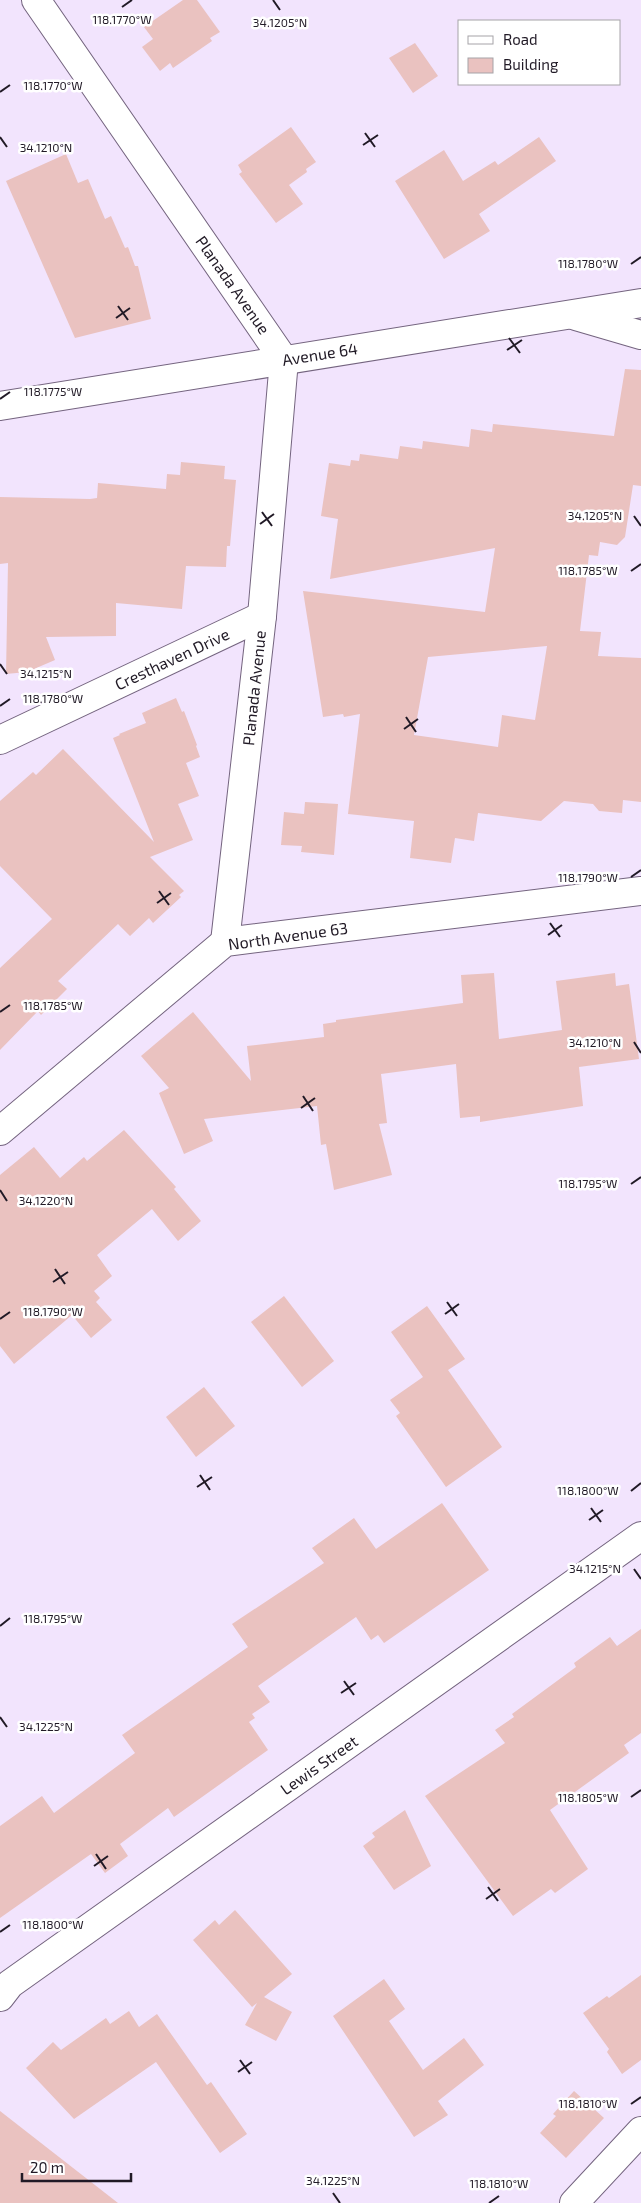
<svg xmlns="http://www.w3.org/2000/svg" width="641" height="2203" font-family="'Exo 2',sans-serif">
	<rect width="100%" height="100%" fill="#f2e4fd"/>
	<g fill="#eac2c0" fill-rule="evenodd">
		<polygon points="183,0 197,0 220,32 210,38 212,41 173,68 170,63 160,71 142,47 153,39 144,27"/>
		<polygon points="415,43 438,76 413,93 389,58"/>
		<polygon points="291,127 316,162 306,169 307,172 289,185 303,204 276,223 239,174 242,172 238,165"/>
		<polygon points="539,137 556,161 479,214 490,231 444,259 395,181 444,150 463,181 495,161 498,165"/>
		<polygon points="66,154 78,183 88,179 105,219 111,216 125,248 128,247 135,266 138,266 151,319 75,338 6,181"/>
		<path d="M625 369 641 370V486L633 485 625 537 617 545 600 542 598 556 589 555 580 631 601 632 598 656 641 658V802L623 800 622 813 599 811 593 804 564 801 541 821 478 813 474 841 455 838 451 863 410 858 414 821 348 814 360 714 344 717 343 714 323 717 303 591 485 612 495 548 330 579 338 519 321 516 329 463 350 466 351 460 359 461 360 454 398 459 400 446 422 449 423 441 469 447 471 429 492 432 493 424 614 436ZM547 646 535 720 502 715 498 747 414 735 428 657Z"/>
		<polygon points="181,462 225,466 224,479 236,480 230,546 227,546 226,567 186,566 182,609 116,603 116,636 46,637 55,660 27,672 6,674 8,563 0,564 0,497 90,499 97,498 98,483 166,489 167,474 180,475"/>
		<polygon points="176,698 182,712 184,711 197,745 196,746 200,757 186,763 199,796 178,804 193,840 150,857 184,891 179,895 181,897 153,923 149,918 130,936 118,924 58,981 67,989 41,1015 38,1011 0,1050 0,968 52,919 0,866 0,801 33,772 36,775 63,749 154,842 113,738 120,735 119,734 146,723 142,713"/>
		<polygon points="305,802 338,804 334,855 301,852 302,846 281,845 284,812 304,814"/>
		<polygon points="494,973 499,1039 562,1030 556,981 615,973 616,986 629,984 639,1059 579,1067 583,1106 480,1122 480,1116 460,1118 456,1064 381,1074 387,1123 379,1124 392,1175 334,1190 326,1144 321,1145 317,1106 204,1119 213,1141 184,1154 159,1093 169,1088 141,1056 193,1012 251,1081 247,1046 324,1037 323,1024 336,1022 336,1020 463,1003 461,975"/>
		<polygon points="124,1130 176,1187 174,1189 201,1221 178,1241 152,1209 97,1255 112,1276 94,1291 100,1298 96,1302 112,1320 91,1338 72,1315 14,1364 0,1346 0,1175 34,1147 60,1178 84,1157 87,1161"/>
		<polygon points="284,1296 334,1361 302,1387 251,1322"/>
		<polygon points="427,1306 465,1359 448,1370 502,1447 446,1487 396,1416 400,1413 390,1400 423,1377 391,1332"/>
		<polygon points="204,1387 235,1426 196,1457 166,1417"/>
		<polygon points="442,1503 489,1570 384,1643 378,1635 371,1640 356,1617 258,1686 270,1702 252,1714 255,1718 249,1722 268,1750 174,1817 168,1808 120,1844 128,1856 105,1873 91,1854 0,1918 0,1826 42,1796 54,1813 135,1753 122,1735 248,1647 232,1624 324,1563 312,1548 354,1518 376,1549"/>
		<polygon points="641,1629 641,1733 624,1745 629,1753 550,1810 588,1869 555,1893 551,1889 513,1916 425,1796 505,1743 495,1730 514,1717 512,1714 576,1667 574,1663 610,1637 617,1646"/>
		<polygon points="405,1810 431,1866 394,1890 363,1846 375,1837 372,1833"/>
		<polygon points="235,1910 292,1974 264,1997 292,2012 276,2041 245,2025 257,2003 252,2007 193,1940 215,1920 219,1925"/>
		<polygon points="641,1975 641,2060 622,2074 607,2052 609,2049 583,2013 607,1996 609,1998"/>
		<polygon points="384,1979 405,2009 389,2021 423,2070 464,2038 484,2065 438,2101 448,2115 414,2137 333,2016"/>
		<polygon points="129,2011 139,2027 157,2014 207,2085 211,2082 247,2134 220,2153 156,2062 74,2119 26,2068 53,2042 61,2050 106,2018 110,2024"/>
		<polygon points="574,2091 604,2118 566,2158 540,2133 556,2116 553,2114"/>
		<polygon points="0,2111 118,2203 0,2203"/>
	</g>
	<g fill="none" stroke-linecap="round" stroke-linejoin="round">
		<g stroke="#74647f" stroke-width="30">
			<g id="minor">
				<polyline points="36,0 284,360 262,616 225,942"/>
				<polyline points="576,316 641,335"/>
				<polyline points="0,406 641,303"/>
				<polyline points="0,740 262,616"/>
				<polyline points="0,1131 225,942 641,891"/>
				<polyline points="0,1997 10,1984 641,1536"/>
				<polyline points="574,2203 641,2131"/>
			</g>
		</g>
		<use href="#minor" stroke="#fff" stroke-width="28"/>
	</g>
	<path fill="none" stroke="#211a26" stroke-width="2" d="M273 0 280 10M122 7 132 0M0 92 10 85M365 133 375 147M0 137 7 147M363 145 378 135M631 264 641 257M118 306 128 320M116 318 130 308M509 338 520 353M507 350 522 340M0 399 10 392M262 512 272 526M634 516 641 526M260 524 274 514M631 571 641 564M0 664 7 674M0 706 10 699M406 717 416 732M404 729 418 719M631 877 641 870M159 891 169 905M157 903 171 893M550 923 560 937M548 935 562 925M0 1012 10 1005M634 1042 641 1053M303 1096 313 1111M301 1108 315 1098M631 1184 641 1177M0 1190 7 1201M55 1269 65 1284M53 1282 68 1272M447 1302 457 1316M445 1314 459 1304M0 1319 10 1312M200 1475 210 1490M197 1487 212 1477M631 1491 641 1483M591 1508 601 1522M589 1520 603 1510M634 1569 641 1579M0 1626 10 1618M344 1681 354 1695M341 1693 356 1683M0 1717 7 1727M631 1797 641 1790M96 1854 106 1869M94 1866 108 1856M488 1887 498 1901M486 1899 500 1889M0 1932 10 1925M240 2060 250 2074M238 2072 252 2062M631 2104 641 2097M333 2193 340 2203M489 2203 499 2196"/>
	<g text-anchor="middle" stroke-width="5" stroke-linejoin="round" paint-order="stroke">
		<g font-size="16" fill="#211a26" stroke="#fff">
			<text transform="translate(233 285) rotate(55)" y="6">Planada Avenue</text>
			<text transform="translate(320 354) rotate(-9)" y="6">Avenue 64</text>
			<text transform="translate(172 659) rotate(-25)" y="6">Cresthaven Drive</text>
			<text transform="translate(254 688) rotate(-84)" y="6">Planada Avenue</text>
			<text transform="translate(288 936) rotate(-8)" y="6">North Avenue 63</text>
			<text transform="translate(319 1765) rotate(-35)" y="6">Lewis Street</text>
		</g>
	</g>
	<g font-size="12" text-anchor="middle" fill="#211a26" stroke="#fff" stroke-width="5" stroke-linejoin="round" paint-order="stroke">
		<text x="122" y="24">118.1770°W</text>
		<text x="280" y="27">34.1205°N</text>
		<text x="53" y="90">118.1770°W</text>
		<text x="46" y="152">34.1210°N</text>
		<text x="588" y="268">118.1780°W</text>
		<text x="53" y="396">118.1775°W</text>
		<text x="595" y="520">34.1205°N</text>
		<text x="588" y="575">118.1785°W</text>
		<text x="46" y="678">34.1215°N</text>
		<text x="53" y="703">118.1780°W</text>
		<text x="588" y="882">118.1790°W</text>
		<text x="53" y="1010">118.1785°W</text>
		<text x="595" y="1047">34.1210°N</text>
		<text x="588" y="1188">118.1795°W</text>
		<text x="46" y="1205">34.1220°N</text>
		<text x="53" y="1316">118.1790°W</text>
		<text x="588" y="1495">118.1800°W</text>
		<text x="595" y="1573">34.1215°N</text>
		<text x="53" y="1623">118.1795°W</text>
		<text x="46" y="1731">34.1225°N</text>
		<text x="588" y="1802">118.1805°W</text>
		<text x="53" y="1929">118.1800°W</text>
		<text x="588" y="2108">118.1810°W</text>
		<text x="333" y="2185">34.1225°N</text>
		<text x="499" y="2188">118.1810°W</text>
	</g>
	<rect x="458" y="20" width="162" height="65" fill="#ffffff" stroke="#a6a3a8"/>
	<rect x="468" y="36" width="25" height="8" fill="#ffffff" stroke="#a6a3a8"/>
	<text x="503" y="45" font-size="15" fill="#211a26">Road</text>
	<rect x="468" y="58" width="25" height="15" fill="#eac2c0" stroke="#a6a3a8"/>
	<text x="503" y="70" font-size="15" fill="#211a26">Building</text>
	<path d="M22 2173v8h109v-8" fill="none" stroke="#211a26" stroke-width="2.5"/>
	<text x="30" y="2173" font-size="15" fill="#211a26" stroke="#ffffff" stroke-width="4" paint-order="stroke">20 m</text>
</svg>
